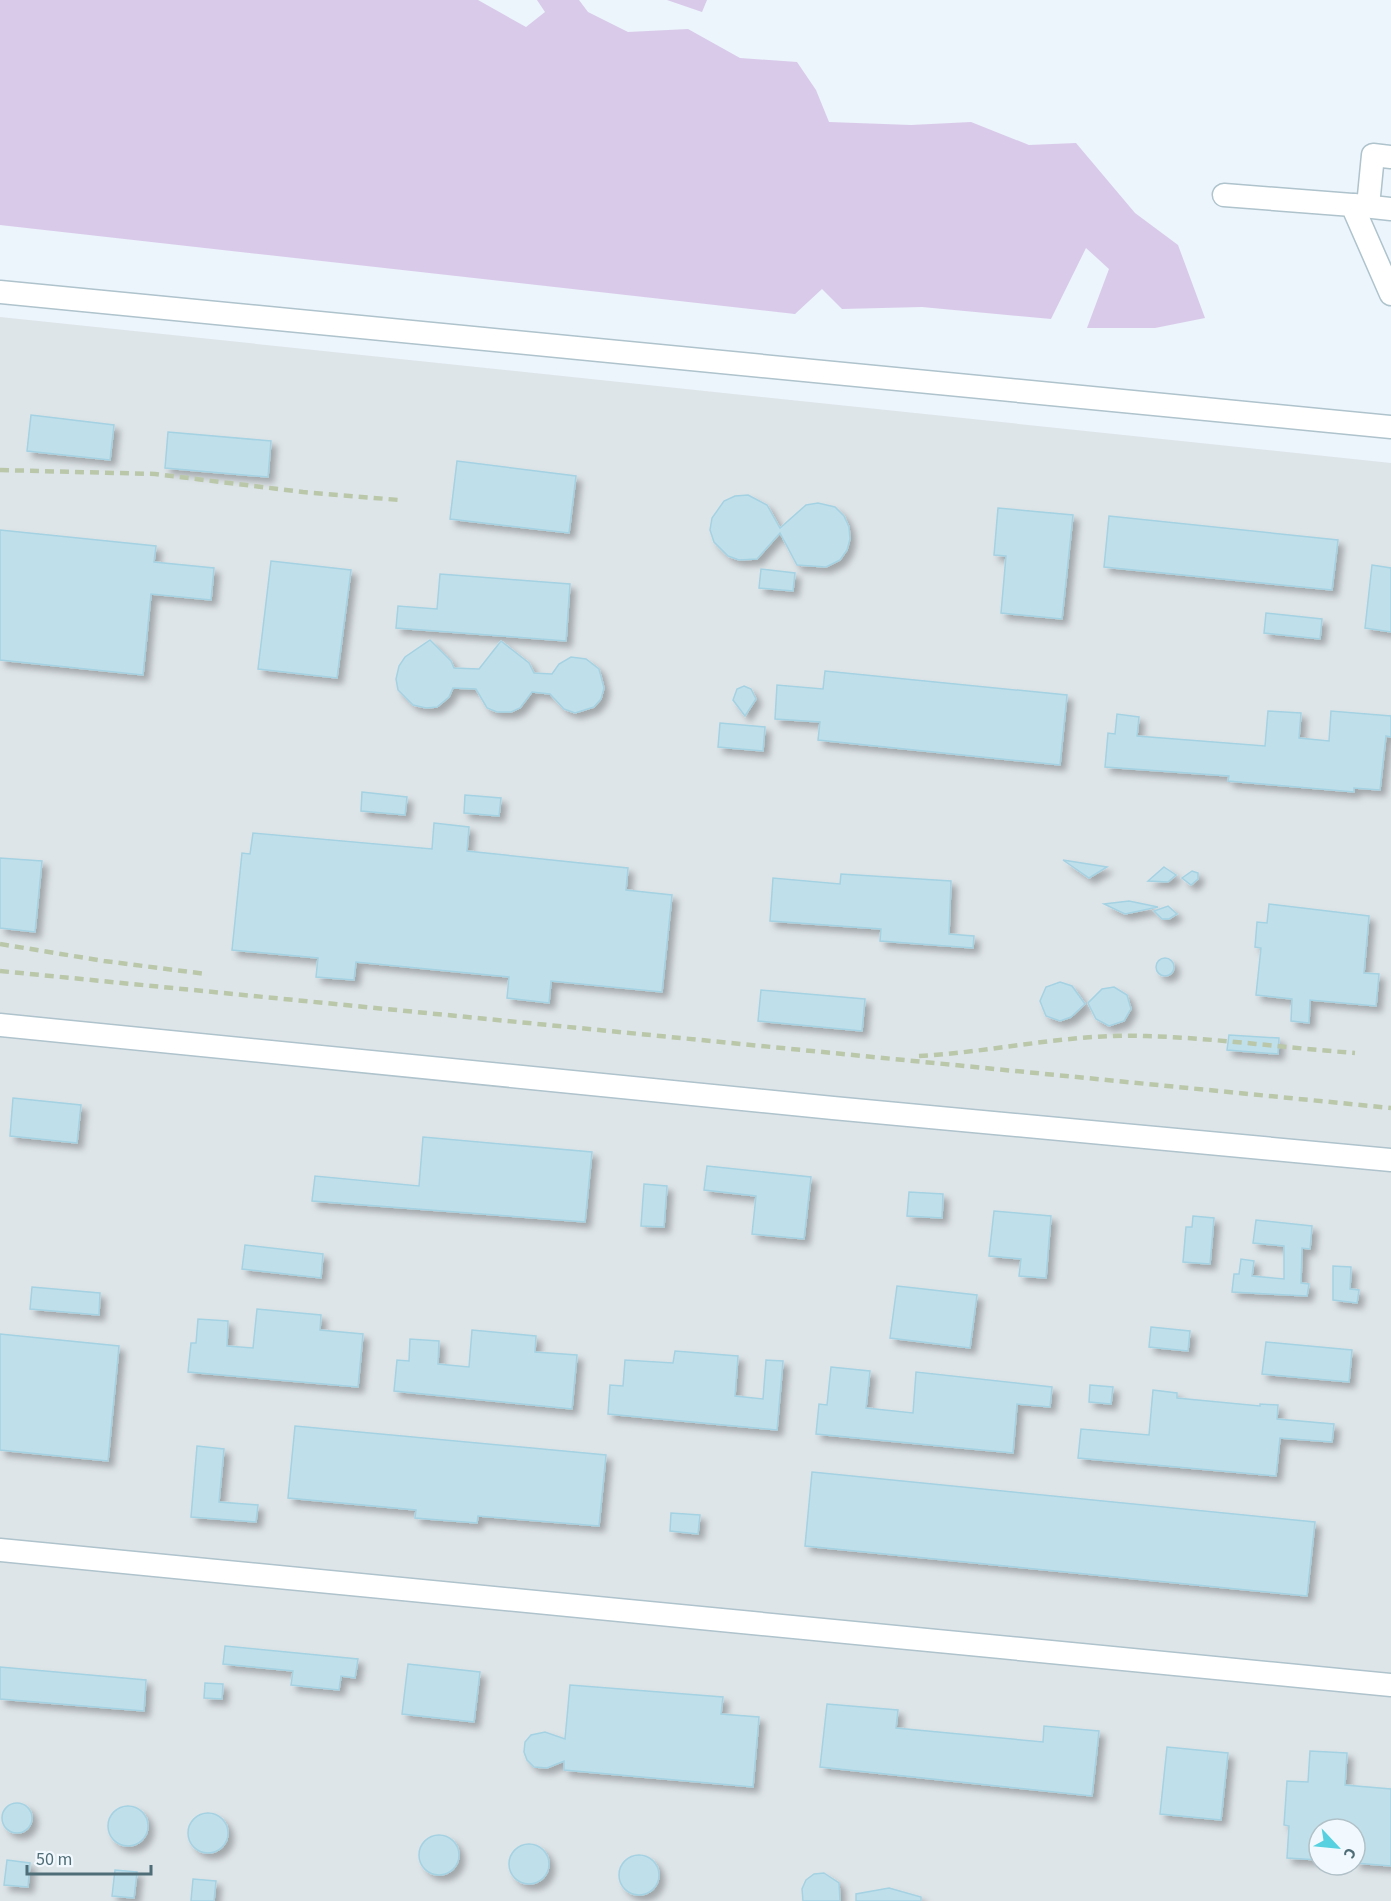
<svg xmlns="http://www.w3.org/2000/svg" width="1391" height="1901" font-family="'Source Sans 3',sans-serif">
	<defs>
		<filter id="shadow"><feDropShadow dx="5.5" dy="5.5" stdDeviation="3" flood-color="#0004"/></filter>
	</defs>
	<rect width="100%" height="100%" fill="#ecf4fc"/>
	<path fill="#dee5e9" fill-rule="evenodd" d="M0 317 1391 463V1901H0ZM1319 1829H1355V1865H1319Z"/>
	<g fill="#d9caea">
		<polygon points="0,0 478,0 526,27 545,12 537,0 579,0 588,12 628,32 688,29 740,58 797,62 816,90 829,122 911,125 971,122 1029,145 1076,143 1135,213 1178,245 1205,318 1155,328 1087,328 1109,269 1086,248 1051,319 922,307 842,309 822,289 795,314 0,225"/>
		<polygon points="667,0 707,0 702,12"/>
	</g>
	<g fill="#bfdfeb" stroke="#a5d2e2" stroke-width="1.5" filter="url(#shadow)">
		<polygon points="31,415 114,425 110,460 27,451"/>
		<polygon points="168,432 271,441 268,477 165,468"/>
		<polygon points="457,461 576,476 569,533 450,519"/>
		<polygon points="748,495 767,505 780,528 806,505 818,503 835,507 844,516 849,527 850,539 847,550 840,560 826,567 797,565 780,533 757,559 739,560 728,556 714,542 710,530 712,518 724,501 735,496"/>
		<polygon points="998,508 1073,515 1062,619 1001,613 1006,556 994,555"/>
		<polygon points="1109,516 1338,540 1332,590 1104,567"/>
		<polygon points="0,530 156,546 154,562 214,568 211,600 151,594 143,675 0,660"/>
		<polygon points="271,561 351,570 337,678 258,669"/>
		<polygon points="1372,565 1391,568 1391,632 1365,628"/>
		<polygon points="761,569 795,573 793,591 759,588"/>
		<polygon points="440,574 570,584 566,641 396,628 398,606 437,609"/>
		<polygon points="1266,613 1322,619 1320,639 1264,633"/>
		<polygon points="430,640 451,661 454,668 479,669 501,641 529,663 534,673 552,674 559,664 571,657 586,659 599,669 604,688 601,699 594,707 575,713 564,709 550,694 532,692 520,708 511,712 497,712 487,708 476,689 453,688 449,697 437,707 426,708 413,705 398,690 396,679 399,666 405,657"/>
		<polygon points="825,671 1067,695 1060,765 818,740 820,722 775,719 777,685 823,689"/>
		<polygon points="744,686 751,689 756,699 745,716 733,700 737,689"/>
		<polygon points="1268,711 1301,713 1299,738 1329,741 1331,711 1391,716 1391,737 1386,736 1380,790 1354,788 1354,792 1228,781 1229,776 1105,767 1108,733 1115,734 1117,714 1139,717 1137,736 1265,746"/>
		<polygon points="720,723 765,727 763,751 718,747"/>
		<polygon points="362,792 407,797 405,815 361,811"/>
		<polygon points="465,795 501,798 499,816 464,813"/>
		<polygon points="434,823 469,827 467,851 628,868 626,890 672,895 662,992 551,981 549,1003 507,998 509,977 356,962 354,980 316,977 318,958 232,950 242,853 250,854 253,833 432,849"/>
		<polygon points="0,858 42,861 35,932 0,928"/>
		<polygon points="1063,860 1107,867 1089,878"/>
		<polygon points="1164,867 1176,875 1168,882 1148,881"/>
		<polygon points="1192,871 1198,873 1198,879 1191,885 1182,878"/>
		<polygon points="841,874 951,881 949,934 974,936 973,948 880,941 881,929 770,921 773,878 840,884"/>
		<polygon points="1129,901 1158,907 1125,914 1104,904"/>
		<polygon points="1269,904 1369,916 1364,973 1379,974 1376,1006 1310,1000 1309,1023 1291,1021 1292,999 1256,995 1261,948 1255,947 1257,922 1267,923"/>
		<polygon points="1168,906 1177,914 1169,919 1162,919 1154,911"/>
		<circle cx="1165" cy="967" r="9"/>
		<polygon points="1060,982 1072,986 1085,1004 1071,1017 1060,1021 1046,1016 1040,1001 1046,987"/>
		<polygon points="1114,987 1127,995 1131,1009 1124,1021 1109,1026 1096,1019 1088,1003 1102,989"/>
		<polygon points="761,990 865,999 862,1031 758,1021"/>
		<polygon points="1229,1035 1279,1038 1278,1054 1227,1050"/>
		<polygon points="13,1098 81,1105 77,1143 10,1136"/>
		<polygon points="423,1137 592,1152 585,1222 312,1201 315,1176 419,1186"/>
		<polygon points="707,1166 811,1177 804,1239 752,1234 756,1196 704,1190"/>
		<polygon points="644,1184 667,1186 664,1227 641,1226"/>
		<polygon points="909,1192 943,1194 942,1218 907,1216"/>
		<polygon points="994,1211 1051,1216 1046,1278 1019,1276 1021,1259 989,1256"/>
		<polygon points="1193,1216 1214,1218 1210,1264 1183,1262 1186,1227 1192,1227"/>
		<polygon points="1256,1220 1312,1226 1310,1249 1302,1248 1301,1283 1309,1284 1307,1296 1232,1292 1234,1274 1239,1274 1241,1259 1254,1261 1252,1276 1284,1279 1284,1246 1253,1243"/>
		<polygon points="245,1245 323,1254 321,1278 242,1269"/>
		<polygon points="1333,1266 1351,1267 1350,1289 1359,1290 1357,1303 1333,1300"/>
		<polygon points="897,1286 977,1295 970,1348 890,1338"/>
		<polygon points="32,1287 100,1293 99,1315 30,1309"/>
		<polygon points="257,1309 321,1315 320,1330 363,1334 358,1387 188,1372 191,1343 196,1343 198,1319 228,1321 227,1346 253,1348"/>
		<polygon points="1151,1327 1190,1331 1188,1351 1149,1347"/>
		<polygon points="472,1330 536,1336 535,1352 577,1355 572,1409 394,1391 397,1360 409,1361 410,1339 439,1341 438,1364 469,1367"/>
		<polygon points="0,1334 119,1346 108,1461 0,1450"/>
		<polygon points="1266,1342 1352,1350 1349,1382 1262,1374"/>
		<polygon points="675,1351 738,1356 735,1396 763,1399 766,1360 783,1361 777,1430 608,1414 610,1385 623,1386 625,1360 673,1363"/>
		<polygon points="831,1367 870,1371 866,1408 913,1413 916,1372 1052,1387 1050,1407 1017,1404 1013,1453 816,1434 819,1404 827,1405"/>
		<polygon points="1090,1385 1113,1387 1111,1404 1089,1402"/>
		<polygon points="1153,1390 1177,1393 1177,1398 1260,1406 1260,1404 1278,1405 1277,1419 1334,1424 1332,1442 1280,1438 1276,1476 1078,1458 1081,1429 1149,1435"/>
		<polygon points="295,1426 606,1455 599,1526 478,1516 477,1523 415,1518 416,1510 288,1498"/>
		<polygon points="197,1446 224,1449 219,1502 258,1505 256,1522 191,1517"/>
		<polygon points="812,1472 1315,1522 1307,1596 805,1546"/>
		<polygon points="671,1513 700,1515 698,1534 670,1531"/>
		<polygon points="225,1646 358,1659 355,1678 341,1676 339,1690 291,1685 293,1671 223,1664"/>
		<polygon points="408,1664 480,1672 474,1722 402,1714"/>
		<polygon points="0,1667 146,1680 144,1711 0,1699"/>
		<polygon points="205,1683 223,1684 222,1699 204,1698"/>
		<polygon points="570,1685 723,1697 721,1714 759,1717 753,1787 564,1770 564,1761 547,1768 534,1767 527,1760 524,1752 525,1742 531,1735 545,1732 565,1739"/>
		<polygon points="827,1704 898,1710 896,1728 1043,1742 1044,1726 1099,1731 1092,1796 820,1767"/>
		<polygon points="1167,1747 1228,1753 1221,1820 1160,1814"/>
		<polygon points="1310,1751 1347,1753 1345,1785 1391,1789 1391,1866 1355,1863 1355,1829 1319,1829 1319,1860 1287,1858 1289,1826 1284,1825 1287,1781 1308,1782"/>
		<circle cx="17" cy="1818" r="15"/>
		<circle cx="128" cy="1826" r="20"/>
		<circle cx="208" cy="1833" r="20"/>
		<circle cx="439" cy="1855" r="20"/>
		<circle cx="529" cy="1864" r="20"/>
		<circle cx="639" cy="1875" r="20"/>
		<polygon points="7,1860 30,1863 28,1887 4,1885"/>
		<polygon points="115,1870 137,1872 134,1898 112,1896"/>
		<polygon points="824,1873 839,1883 840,1901 803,1901 802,1889 806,1880 814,1874"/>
		<polygon points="193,1879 216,1881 214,1901 191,1901"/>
		<polygon points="889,1888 921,1897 921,1901 856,1901 856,1894"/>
	</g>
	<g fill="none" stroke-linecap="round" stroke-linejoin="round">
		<g stroke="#aec3cc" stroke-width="25">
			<g id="minor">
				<polyline points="1224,195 1352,205 1391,294"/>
				<polyline points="1354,205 1391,209"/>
				<polyline points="1368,206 1373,155 1391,157"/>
				<polyline points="0,292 1391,427"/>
				<polyline points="0,1025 833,1108 1391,1160"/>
				<polyline points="0,1550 1391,1685"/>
			</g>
		</g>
		<use href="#minor" stroke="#fff" stroke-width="22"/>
		<g stroke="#bac7a9" stroke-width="4.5" stroke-dasharray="9 6" stroke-linecap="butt">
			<polyline points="0,470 155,474 303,492 399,500"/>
			<polyline points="0,944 104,961 206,974"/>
			<polyline points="0,971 1391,1108"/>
			<path d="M919 1056C994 1052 1070 1033 1146 1036 1215 1038 1286 1048 1355 1053"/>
		</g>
	</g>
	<g transform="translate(1337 1847) rotate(116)"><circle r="28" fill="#f2f9fe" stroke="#b1c1c8" stroke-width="1.5"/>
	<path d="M0-4.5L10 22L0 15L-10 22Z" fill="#57d1df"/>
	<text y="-9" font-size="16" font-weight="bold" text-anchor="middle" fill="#4f6d77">С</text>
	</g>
	<path d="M27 1865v9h124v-9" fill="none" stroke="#4f6d77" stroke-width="3"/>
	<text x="36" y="1865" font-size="18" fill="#4f6d77" stroke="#f2f9fe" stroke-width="4.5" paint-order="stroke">50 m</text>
</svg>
